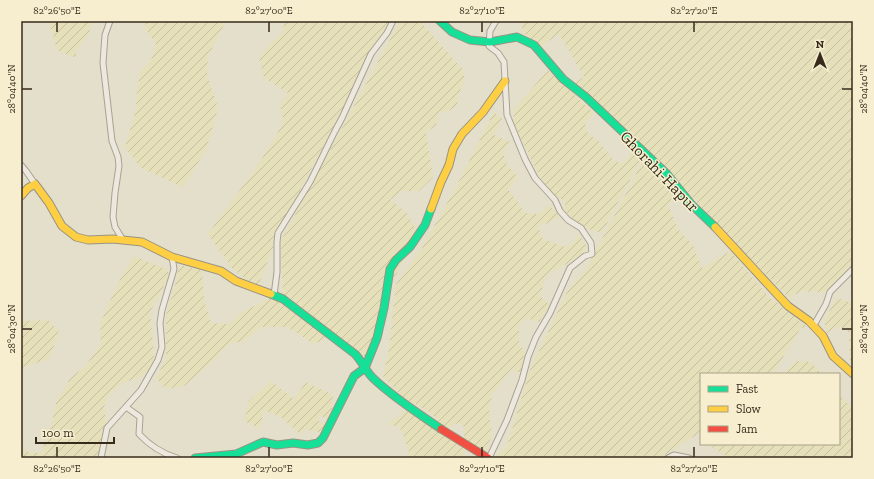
<svg xmlns="http://www.w3.org/2000/svg" width="874" height="479" font-family="'Zilla Slab',serif">
	<defs>
		<pattern id="farmland-furrows" width="10" height="10" patternUnits="userSpaceOnUse"><rect width="10" height="10" fill="#e5e0ba"/><path d="M-1 1l2-2M0 10L10 0M9 11l2-2" fill="none" stroke="#c5c09f"/></pattern>
	</defs>
	<rect width="100%" height="100%" fill="#e4dfca"/>
	<g fill="url(#farmland-furrows)">
		<polygon points="49,21 93,21 88,35 76,51 76,58 57,50"/>
		<polygon points="146,21 226,21 208,56 207,75 218,108 206,150 183,187 141,168 125,147 136,110 137,89 141,71 151,60 156,43 145,29"/>
		<polygon points="285,21 394,21 369,59 282,225 257,289 231,267 208,234 258,165 281,127 283,117 280,106 288,93 264,78 259,59 266,48 282,33"/>
		<polygon points="400,21 420,21 464,71 464,82 459,93 457,105 450,110 439,113 436,125 426,133 433,177 419,191 401,191 390,200 406,212 419,234 388,289 369,357 355,354 283,299 281,241"/>
		<polygon points="523,21 853,21 853,263 826,293 801,291 789,298 738,246 658,161 594,101 571,85 584,77 564,42 558,34 542,46 522,32"/>
		<polygon points="548,70 594,113 585,124 588,134 598,140 614,161 624,163 633,151 642,157 602,233 585,228 568,215 564,208 566,202 551,193 539,175 513,122 515,108"/>
		<polygon points="494,112 502,118 494,135 510,142 503,152 507,165 518,177 508,190 516,200 525,213 538,214 549,205 560,216 551,222 538,226 543,239 565,247 573,243 579,234 587,247 583,255 546,275 540,296 550,305 539,322 526,318 519,325 519,344 525,352 521,373 511,370 492,394 489,412 492,435 486,451 464,438 464,427 459,422 447,429 428,411 404,398 383,376 389,348 396,284 422,248 457,185"/>
		<polygon points="643,159 680,197 668,204 678,229 693,245 702,268 730,251 769,297 806,326 800,329 775,371 772,374 701,374 701,432 660,458 494,458 507,446 530,370 568,290 585,271 632,182"/>
		<polygon points="134,256 168,270 168,278 150,312 155,365 139,378 124,382 110,393 104,407 107,428 100,444 101,458 21,458 21,446 27,452 41,453 50,431 56,403 71,377 85,367 101,344 100,324 117,285"/>
		<polygon points="179,265 202,270 204,300 211,323 228,324 243,312 272,297 285,302 329,337 314,344 287,327 261,327 244,341 228,344 214,360 184,386 166,389 156,378 166,359 166,316 176,282"/>
		<polygon points="836,298 853,303 853,365 850,363 849,332 839,326 827,333 824,321"/>
		<polygon points="48,320 59,332 49,359 23,367 21,369 21,324 23,321"/>
		<polygon points="796,361 811,362 822,374 783,374"/>
		<polygon points="271,381 294,399 306,382 333,395 332,405 333,412 330,419 320,416 317,420 327,425 322,434 317,431 305,430 300,434 281,417 264,410 260,429 244,421 249,401"/>
		<polygon points="839,394 853,409 853,458 729,458 707,444 839,444"/>
		<polygon points="406,407 467,447 462,458 381,458 385,457 406,457 409,451 402,432 399,427 391,425 388,422 400,416"/>
	</g>
	<g fill="none" stroke-linecap="round" stroke-linejoin="round">
		<g stroke="#a9a294" stroke-width="7">
			<g id="street">
				<polyline points="110,21 105,35 103,63 112,141 118,157 119,166 115,193 113,217 115,227 123,240"/>
				<polyline points="21,165 26,171 35,184"/>
				<polyline points="274,295 277,272 277,242 278,233 310,182 335,131 342,118 371,54 387,33 393,21"/>
				<polyline points="814,325 826,304 830,292 853,269"/>
				<path d="M126 407 140 417 139 434C150 446 161 453 177 458"/>
				<polyline points="101,458 107,428 141,390 158,360 162,347 160,323 162,310 174,269 172,257"/>
				<polyline points="489,458 507,420 522,380 528,357 536,337 550,313 570,268 585,256 592,254 591,243 581,228 568,220 560,211 555,200 535,178 525,159 507,115 504,62 498,53 489,46 490,31 496,21"/>
				<polyline points="668,458 674,455 689,458"/>
			</g>
		</g>
		<g stroke="#999384" stroke-width="9">
			<g id="fast">
				<polyline points="440,21 452,32 470,40 490,42 517,37 534,45 563,79 586,97 667,174 692,205 715,227"/>
				<path d="M271 294 283 299 355 354C362 361 366 372 374 379 394 398 418 413 441 429"/>
				<polyline points="195,458 236,454 263,442 277,445 293,443 308,445 318,443 323,438 354,376 365,368 377,338 384,308 390,269 396,260 410,247 425,225 431,209"/>
			</g>
		</g>
		<g stroke="#999384" stroke-width="9">
			<g id="slow">
				<polyline points="21,196 28,188 35,184 49,203 62,226 76,237 88,240 113,239 142,242 172,257 221,271 236,281 271,294"/>
				<polyline points="431,209 441,182 449,165 453,149 462,134 483,112 505,81"/>
				<polyline points="715,227 788,306 809,321 823,336 833,356 853,374"/>
			</g>
		</g>
		<g stroke="#999384" stroke-width="9">
			<polyline id="jam" points="441,429 488,458"/>
		</g>
		<use href="#street" stroke="#ece8dd" stroke-width="5"/>
		<use href="#fast" stroke="#16e098" stroke-width="7"/>
		<use href="#slow" stroke="#ffcf43" stroke-width="7"/>
		<use href="#jam" stroke="#f24e42" stroke-width="7"/>
	</g>
	<path fill="none" stroke="#372b1c" stroke-width="1.5" d="M57 22V32M269 22V32M482 22V32M694 22V32M22 89H32M842 89H852M22 329H32M842 329H852M57 447V457M269 447V457M482 447V457M694 447V457"/>
	<g text-anchor="middle" stroke-width="3" stroke-linejoin="round" paint-order="stroke">
		<g font-size="16" fill="#372b1c" stroke="#f6eecf">
			<text transform="translate(660 171) rotate(46)" y="6">Ghorahi-Hapur</text>
		</g>
	</g>
	<rect width="874" height="479" fill="none" stroke="#f6eecf" stroke-width="44"/>
	<rect x="700" y="373" width="140" height="72" fill="#f6eecf" stroke="#aaa087"/>
	<rect x="708" y="386" width="20" height="6" fill="#16e098" stroke="#aaa087"/>
	<text x="736" y="393" font-size="12" fill="#372b1c">Fast</text>
	<rect x="708" y="406" width="20" height="6" fill="#ffcf43" stroke="#aaa087"/>
	<text x="736" y="413" font-size="12" fill="#372b1c">Slow</text>
	<rect x="708" y="426" width="20" height="6" fill="#f24e42" stroke="#aaa087"/>
	<text x="736" y="433" font-size="12" fill="#372b1c">Jam</text>
	<g transform="translate(820 54)" stroke="#f6eecf" stroke-width="3" paint-order="stroke">
	<path d="M0-3L7 15L0 10L-7 15Z" fill="#372b1c"/>
	<text y="-6" font-size="11" font-weight="bold" text-anchor="middle" fill="#372b1c">N</text>
	</g>
	<path d="M36 437v6h78v-6" fill="none" stroke="#372b1c" stroke-width="2"/>
	<text x="42" y="437" font-size="12" fill="#372b1c" stroke="#f6eecf" stroke-width="3" paint-order="stroke">100 m</text>
	<rect x="22" y="22" width="830" height="435" fill="none" stroke="#372b1c" stroke-width="1.5"/>
	<g font-size="10" text-anchor="middle" fill="#372b1c">
		<text x="57" y="14">82°26'50"E</text>
		<text x="269" y="14">82°27'00"E</text>
		<text x="482" y="14">82°27'10"E</text>
		<text x="694" y="14">82°27'20"E</text>
		<text transform="translate(11 89) rotate(-90)" y="4">28°04'40"N</text>
		<text transform="translate(863 89) rotate(-90)" y="4">28°04'40"N</text>
		<text transform="translate(11 329) rotate(-90)" y="4">28°04'30"N</text>
		<text transform="translate(863 329) rotate(-90)" y="4">28°04'30"N</text>
		<text x="57" y="472">82°26'50"E</text>
		<text x="269" y="472">82°27'00"E</text>
		<text x="482" y="472">82°27'10"E</text>
		<text x="694" y="472">82°27'20"E</text>
	</g>
</svg>
